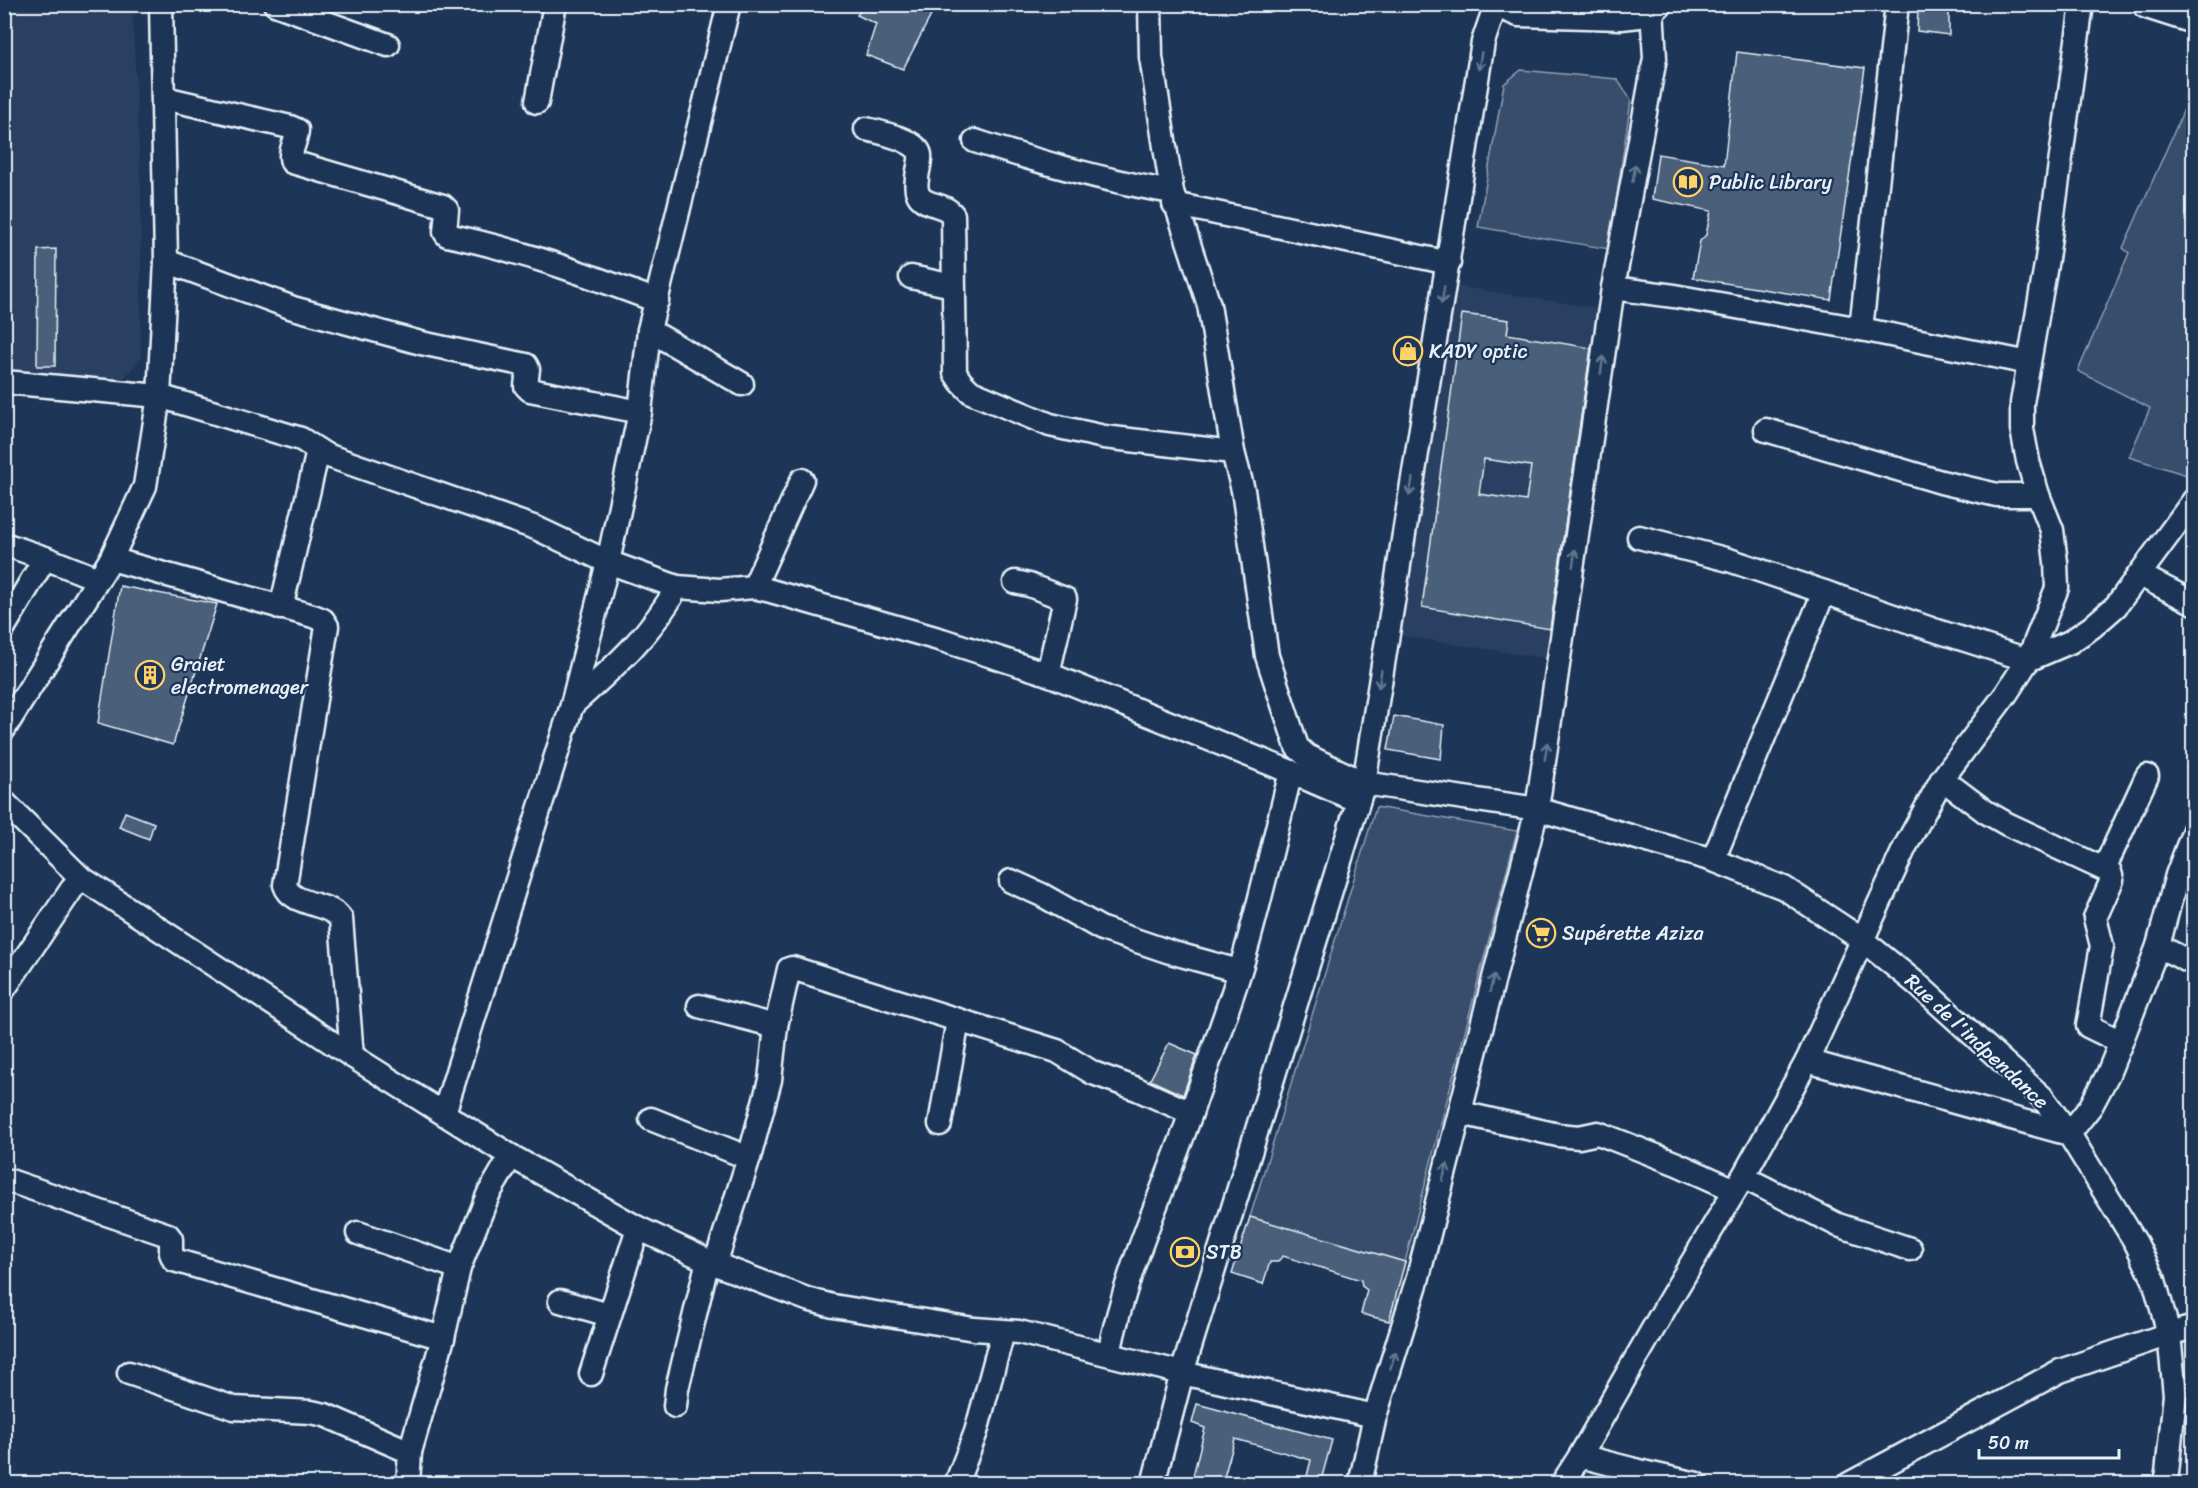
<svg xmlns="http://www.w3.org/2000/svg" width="2198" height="1488" font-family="Sriracha,sans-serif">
	<rect width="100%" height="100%" fill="#1d3557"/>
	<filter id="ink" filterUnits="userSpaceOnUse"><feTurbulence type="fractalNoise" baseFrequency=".0167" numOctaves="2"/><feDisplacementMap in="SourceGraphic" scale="12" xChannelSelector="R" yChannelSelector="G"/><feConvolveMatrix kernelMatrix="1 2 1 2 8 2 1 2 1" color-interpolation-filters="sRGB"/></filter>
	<g filter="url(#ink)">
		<g fill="#2a4162">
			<polygon points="4,5 132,5 141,192 141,358 120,383 5,373"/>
			<polygon points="1431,282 1622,312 1569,662 1378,632"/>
		</g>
		<g fill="#374d6c" stroke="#909fb2" stroke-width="1.5">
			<polygon points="1521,70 1617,79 1631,100 1609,249 1478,227 1504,84"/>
			<polygon points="2193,89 2193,477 2129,457 2150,408 2078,371 2129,253 2123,248"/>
			<polygon points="1376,807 1517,831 1405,1262 1250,1217"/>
		</g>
		<g fill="#495e7a" stroke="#e8f1f8" stroke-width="1.5" fill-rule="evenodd">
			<polygon points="866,4 937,4 903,69 866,55 876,24 857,15"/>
			<polygon points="1918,9 1949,12 1949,35 1917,31"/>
			<polygon points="1737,52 1865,68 1831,300 1693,278 1700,241 1706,235 1711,211 1652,199 1658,154 1724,165"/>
			<polygon points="56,249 55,366 37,366 38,250"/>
			<path d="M1462 314 1509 320 1507 334 1591 348 1550 629 1422 607ZM1484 459 1531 466 1526 501 1479 494Z"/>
			<polygon points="120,586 217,604 173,745 98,723"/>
			<polygon points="1394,716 1444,725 1441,759 1388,750"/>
			<polygon points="125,812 154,823 149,839 119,827"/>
			<polygon points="1169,1043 1197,1055 1183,1095 1150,1080"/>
			<polygon points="1250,1217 1405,1262 1389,1321 1361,1314 1367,1290 1362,1286 1361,1280 1283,1256 1277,1262 1270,1262 1263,1284 1232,1274"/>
			<polygon points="1197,1404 1332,1440 1320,1484 1305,1484 1311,1460 1235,1439 1222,1484 1191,1484 1205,1428 1192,1423"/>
		</g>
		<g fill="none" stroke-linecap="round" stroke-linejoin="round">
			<g stroke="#e8f1f8" stroke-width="27">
				<g id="minor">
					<polyline points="275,4 388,45"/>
					<polyline points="1150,4 1151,57 1172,192 1209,305 1233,452 1243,490 1267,656 1297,747 1307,756 1364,783 1537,809 1713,860 1784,888 1861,939 1917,984 2042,1097 2069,1134 2136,1243 2154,1280 2169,1334 2175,1395 2167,1473 2164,1484"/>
					<path d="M164 98 290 127 297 130C297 141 288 152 292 162L443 206 447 210 445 232 447 235C520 250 588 275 657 301"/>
					<polyline points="537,102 555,4"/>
					<path d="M866 129C879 132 918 140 920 155 921 162 917 172 917 179 916 185 916 192 920 197 929 207 944 203 953 215L955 373 961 382 971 392 1050 425 1104 437 1233 452"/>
					<path d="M975 141C1039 162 1105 181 1172 192"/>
					<polyline points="1174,204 1449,263"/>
					<polyline points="166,261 293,308 421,343 526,365 528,369 526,386 530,390 640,412"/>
					<polyline points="911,277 953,286"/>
					<polyline points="1613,288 1674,296 1861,329 2029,363"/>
					<polyline points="1861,329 1897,4"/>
					<polyline points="649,330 742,384"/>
					<polyline points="4,382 159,396 301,439 326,455 536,528 608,562 677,587 720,590 754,587 767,590 942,640 1048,674 1291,772 1358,801"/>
					<polyline points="1766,430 1941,482 1997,495 2038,495"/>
					<polyline points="1639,537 1729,560 1824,592"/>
					<polyline points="4,544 45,558"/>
					<path d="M111 559 313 616 323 620 327 626 285 885C292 907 329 901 341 919L352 1056"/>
					<polyline points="2140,575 2194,603"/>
					<polyline points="1015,582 1029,585 1065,599 1048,674"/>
					<polyline points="754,587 802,480"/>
					<polyline points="281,608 318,451"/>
					<polyline points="4,627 45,558 98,579"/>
					<path d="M572 705C611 670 652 634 677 587"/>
					<polyline points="4,729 111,559 145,486 159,396 166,261 161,4"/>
					<polyline points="1942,779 1986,812 2007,824 2110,872 2112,880 2095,918 2102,946 2088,1026 2121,1042"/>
					<polyline points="4,802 80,877 352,1056 511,1156 638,1228 715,1264 807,1299 833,1306 974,1329 1019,1332 1182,1373 1375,1416"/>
					<polyline points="1713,860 1824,592 1931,629 2028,660 2057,588 2056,562 2052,530 2038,495 2028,461 2022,429 2022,403 2047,259 2082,4"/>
					<polyline points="2104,869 2147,776"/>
					<polyline points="1011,881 1042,895 1102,929 1170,952 1239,971"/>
					<polyline points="2158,946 2194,964"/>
					<polyline points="4,989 80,877"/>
					<polyline points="699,1006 776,1026 770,1080 749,1158 715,1264"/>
					<polyline points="776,1026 789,969 792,968 1057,1051 1093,1073 1137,1089 1191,1113"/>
					<polyline points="1807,1061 2069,1134 2091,1106 2108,1074 2123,1037 2158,946 2177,875 2194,830"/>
					<polyline points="444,1113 572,705 608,562 640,412 649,330 729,4"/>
					<polyline points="1461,1113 1558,1135 1579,1137 1598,1133 1677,1164 1735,1190"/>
					<polyline points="651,1119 749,1158"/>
					<polyline points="940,1124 958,1020"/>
					<polyline points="1743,1177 1838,1225 1910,1249"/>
					<polyline points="10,1181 168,1235 171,1239 171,1253 174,1260 443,1338 410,1452 408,1484"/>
					<polyline points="358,1233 459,1268"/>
					<polyline points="560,1301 609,1315"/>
					<polyline points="443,1338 459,1268 488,1195 511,1156"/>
					<path d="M1109 1354C1125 1271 1163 1193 1191 1113 1207 1066 1225 1018 1240 971 1260 905 1274 838 1291 772"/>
					<polyline points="129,1373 234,1408 311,1412 325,1415 410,1452"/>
					<polyline points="591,1374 638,1228"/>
					<polyline points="675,1406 677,1389 708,1260"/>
					<polyline points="1580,1456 1647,1473 1697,1484"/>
					<polyline points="956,1484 976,1432 1003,1332"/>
					<polyline points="1153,1484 1182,1373 1364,783 1483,42 1496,4"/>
					<polyline points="1360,1484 1375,1416 1417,1281 1537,809 1613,288 1655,58 1652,9"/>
					<polyline points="1562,1484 1580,1456 1669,1301 1743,1177 1807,1061 1905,847 1942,779 2006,694 2028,660 2070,642 2092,627 2116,606 2194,500"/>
					<polyline points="1849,1484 2060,1371 2169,1334 2194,1327"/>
				</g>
			</g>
			<g stroke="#e8f1f8" stroke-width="33">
				<g id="major">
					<polyline points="1500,4 1519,12 1621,15 1639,13 1657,4"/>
					<polyline points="2147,4 2194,19"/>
				</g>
			</g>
			<use href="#minor" stroke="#1d3557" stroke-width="22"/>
			<use href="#major" stroke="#1d3557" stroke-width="28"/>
		</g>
		<defs><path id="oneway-shaft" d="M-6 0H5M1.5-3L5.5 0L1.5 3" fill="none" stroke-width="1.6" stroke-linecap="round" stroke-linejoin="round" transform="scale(1.5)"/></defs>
		<g stroke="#64778f">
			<use href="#oneway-shaft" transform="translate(1480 61) rotate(99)"/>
			<use href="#oneway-shaft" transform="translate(1634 173) rotate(-80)"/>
			<use href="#oneway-shaft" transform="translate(1443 295) rotate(99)"/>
			<use href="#oneway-shaft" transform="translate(1602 365) rotate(-82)"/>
			<use href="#oneway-shaft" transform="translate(1411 487) rotate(99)"/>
			<use href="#oneway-shaft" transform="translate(1574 558) rotate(-82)"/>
			<use href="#oneway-shaft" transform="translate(1380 679) rotate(99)"/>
			<use href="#oneway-shaft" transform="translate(1546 751) rotate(-82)"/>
			<use href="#oneway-shaft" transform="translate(1492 983) rotate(-76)"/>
			<use href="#oneway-shaft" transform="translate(1445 1172) rotate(-74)"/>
			<use href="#oneway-shaft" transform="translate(1393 1360) rotate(-73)"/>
		</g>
	</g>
	<defs>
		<g id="library-ring" transform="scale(1.5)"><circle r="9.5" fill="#1d3557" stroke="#ffd166" stroke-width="1.5"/><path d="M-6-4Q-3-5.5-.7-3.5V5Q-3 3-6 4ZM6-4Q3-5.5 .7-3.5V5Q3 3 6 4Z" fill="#ffd166"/></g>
		<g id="shop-ring" transform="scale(1.5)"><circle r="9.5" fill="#1d3557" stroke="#ffd166" stroke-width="1.5"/><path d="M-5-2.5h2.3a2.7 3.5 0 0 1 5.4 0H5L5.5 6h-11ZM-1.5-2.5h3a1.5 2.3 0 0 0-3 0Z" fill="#ffd166"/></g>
		<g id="building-ring" transform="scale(1.5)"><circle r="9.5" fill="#1d3557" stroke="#ffd166" stroke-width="1.5"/><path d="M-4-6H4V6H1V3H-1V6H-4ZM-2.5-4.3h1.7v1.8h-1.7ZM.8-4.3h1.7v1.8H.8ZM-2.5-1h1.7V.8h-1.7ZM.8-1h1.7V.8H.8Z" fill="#ffd166"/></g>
		<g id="supermarket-ring" transform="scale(1.5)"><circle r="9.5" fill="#1d3557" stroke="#ffd166" stroke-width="1.5"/><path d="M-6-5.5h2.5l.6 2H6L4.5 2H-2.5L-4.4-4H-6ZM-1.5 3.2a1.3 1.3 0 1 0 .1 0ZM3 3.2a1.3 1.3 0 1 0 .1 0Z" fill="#ffd166"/></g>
		<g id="bank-ring" transform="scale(1.5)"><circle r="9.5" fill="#1d3557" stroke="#ffd166" stroke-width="1.5"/><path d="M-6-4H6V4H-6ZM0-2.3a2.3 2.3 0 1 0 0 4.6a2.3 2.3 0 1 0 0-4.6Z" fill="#ffd166"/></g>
	</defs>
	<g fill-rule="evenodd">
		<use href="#library-ring" x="1688" y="182"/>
		<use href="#shop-ring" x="1408" y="351"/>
		<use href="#building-ring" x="150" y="675"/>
		<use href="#supermarket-ring" x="1541" y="933"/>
		<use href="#bank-ring" x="1185" y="1252"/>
	</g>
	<g text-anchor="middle" stroke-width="4.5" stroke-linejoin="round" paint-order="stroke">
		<g font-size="20" fill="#e8f1f8" stroke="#1d3557" text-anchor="start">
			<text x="1709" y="189">Public Library</text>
			<text x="1429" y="358">KADY optic</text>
			<text x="171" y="671">Graiet<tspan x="171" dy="23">electromenager</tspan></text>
			<text x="1562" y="940">Supérette Aziza</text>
			<text x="1206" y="1259">STB</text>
		</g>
		<g font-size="20" fill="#e8f1f8" stroke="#1d3557">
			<text transform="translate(1977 1041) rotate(43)" y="7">Rue de l'indpendance</text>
		</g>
	</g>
	<rect width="2198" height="1488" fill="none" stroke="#1d3557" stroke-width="24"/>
	<rect x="12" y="12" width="2174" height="1464" fill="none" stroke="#e8f1f8" stroke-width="2" filter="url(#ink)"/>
	<path d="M1979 1449v9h140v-9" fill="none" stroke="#e8f1f8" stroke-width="3"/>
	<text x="1988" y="1449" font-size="18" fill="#e8f1f8" stroke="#1d3557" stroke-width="4.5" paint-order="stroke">50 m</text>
</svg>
